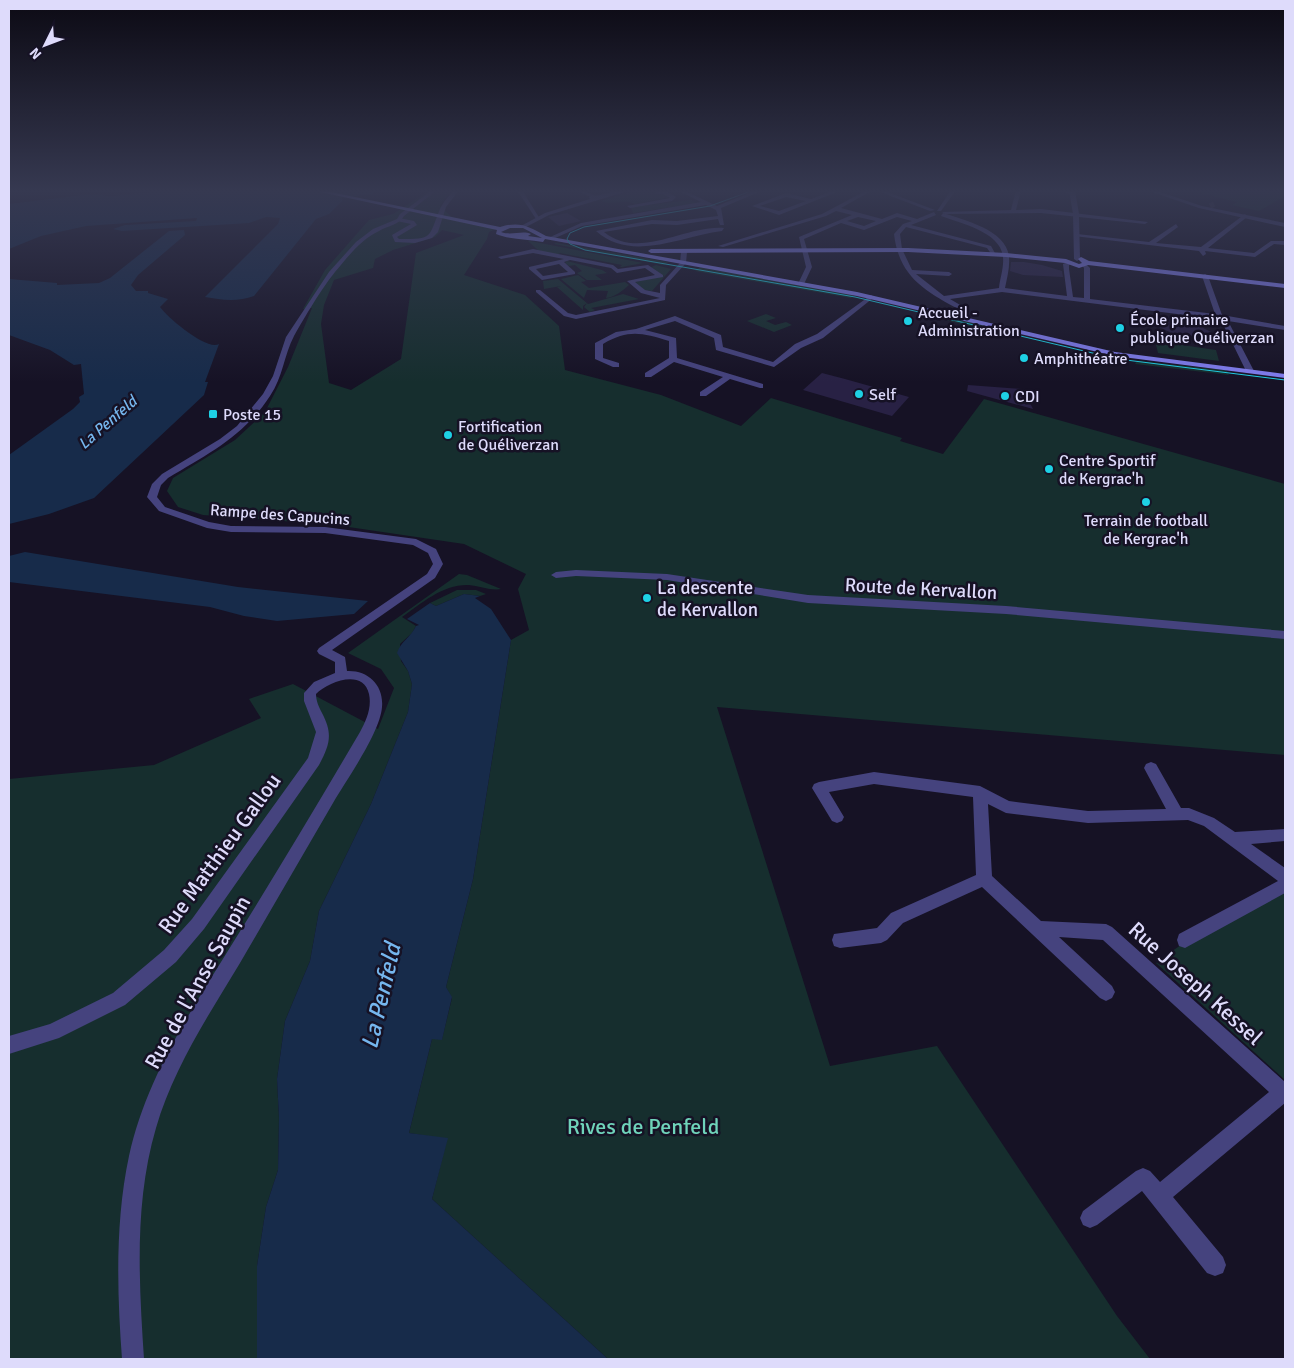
<svg xmlns="http://www.w3.org/2000/svg" width="1294" height="1368" font-family="Signika,sans-serif">
	<rect width="100%" height="100%" fill="#161225"/>
	<g fill="#162e2e" fill-rule="evenodd">
		<path d="M430 190H452L440 206 452 217 498 228 489 232 487 239 464 275 525 295 559 326 565 370 661 395 741 426 771 398 902 438 900 441 943 454 984 399 1285 484V755L717 707 830 1066 937 1046 1117 1316 1150 1359H608L432 1199 447 1139 409 1133 432 1039H442L452 998 446 987 473 879 511 640 529 630 518 589 526 574 464 544 335 525 203 515 178 507 167 491 173 478 235 440 265 412 288 367 312 308 303 309 325 270 369 220 393 214ZM442 230 464 235 416 253 401 359 351 390 329 383 321 324 324 305 334 280 373 268 375 259 393 250 435 237Z"/>
		<path d="M637 190H671L679 194 670 191 658 193 670 197 635 204C625 198 611 206 601 201Z"/>
		<polygon points="1188,190 1285,190 1285,196 1259,211 1232,205 1237,202"/>
		<polygon points="691,200 697,203 633,213 631,207"/>
		<polygon points="528,241 530,241 643,263 622,267 620,267 622,265 560,253 556,256 538,250"/>
		<polygon points="556,243 668,262 664,265 554,244"/>
		<polygon points="567,261 602,270 607,273 595,275 602,280 587,280 577,273 582,271 575,265 569,266 565,263"/>
		<polygon points="656,265 671,269 652,291 644,290 635,282 664,276 651,267"/>
		<polygon points="700,267 854,294 851,298 695,271"/>
		<path d="M578 275 586 281 581 282 589 288 625 282 629 285C622 291 615 297 606 298L608 291 587 290 584 298 561 279Z"/>
		<polygon points="558,279 588,304 623,294 639,299 591,308 595,310 590,312 584,307 587,303 583,306 583,310 557,287 561,286 544,289 543,281"/>
		<polygon points="766,314 776,318 766,321 775,325 786,322 792,325 774,332 747,321"/>
		<polygon points="945,315 1005,330 1001,334 942,319"/>
		<polygon points="1155,341 1216,350 1219,361 1158,353"/>
		<polygon points="1137,361 1226,370 1229,375 1135,364"/>
		<path d="M459 574 467 575 501 589C492 591 479 586 469 585 443 584 422 603 402 617L416 626 412 633 400 644 401 661 408 671 412 684 408 712 371 804 319 911 310 961 285 1021 277 1079 279 1118 278 1170 266 1207 257 1266V1359H9V779L154 765 261 718 249 699 293 684 378 729 394 688 381 669 348 653Z"/>
		<polygon points="457,590 476,590 486,594 480,596 464,594 436,606 430,603"/>
		<path d="M1285 891V1080L1156 963C1197 931 1238 912 1285 891Z"/>
	</g>
	<g fill="#172b4a">
		<path d="M171 190H375L372 194 342 198 343 200 329 214 316 219 254 296C238 302 221 300 205 297L278 224 280 218 266 217 249 223 122 231 113 229 125 225 196 221 197 218 86 226 41 236 9 249V204L90 194 112 196Z"/>
		<path d="M184 230 185 235 138 275 131 285 136 291H148V293L168 299 160 307C168 318 207 351 219 344L205 382H208L204 395 94 498 49 514 9 524V455L73 409 80 402 79 397 84 394 81 364 74 365 50 350 9 335V279L57 283V285L99 283 110 278 169 231Z"/>
		<polygon points="25,552 238,587 368,601 354,614 277,621 244,616 210,607 9,582 9,556"/>
		<path d="M464 594 480 596 475 598 491 609 511 640 473 879 446 987 452 997 442 1040 432 1039 409 1133 448 1138 432 1199 608 1359H257V1266L266 1207 278 1170 279 1118 277 1079 285 1021 310 961 319 911 371 804 408 712 412 684 408 671 397 653C401 641 411 637 416 626L419 625 407 619 430 603 436 606Z"/>
	</g>
	<g fill="#282144">
		<polygon points="567,213 581,221 559,226 548,217"/>
		<polygon points="1011,262 1024,262 1042,265 1062,271 1063,277 1023,275 1010,271"/>
		<polygon points="1182,317 1203,328 1211,332 1182,338 1151,323"/>
		<polygon points="822,373 845,379 909,397 892,416 803,390"/>
		<polygon points="968,385 1023,389 1033,409 967,391"/>
	</g>
	<g fill="none" stroke-linecap="round" stroke-linejoin="round">
		<polyline stroke="#343045" stroke-width="5.5" stroke-dasharray="5.5 3" stroke-linecap="butt" points="1210,206 1214,204"/>
		<g fill="#45437e" fill-rule="evenodd">
			<path d="M454 190H459L446 207 438 232 432 238 415 243 395 242 392 235 411 224 397 221 399 218 414 221 417 225 397 237 399 239C434 239 428 238 440 209 443 202 449 196 454 190Z"/>
			<polygon points="517,190 522,190 540,219 536,219"/>
			<polygon points="574,190 581,190 596,196 591,197"/>
			<path d="M677 190H683L717 206 757 190H764L721 208 724 225H720L718 219 677 225 652 224 604 232C640 261 684 225 724 228L722 231C681 236 632 263 596 231L652 220 677 221 718 216 716 210 706 205 582 226 553 239 548 238 581 223 701 202Z"/>
			<path d="M835 190H842L779 215 752 206 786 193 811 199ZM786 197 806 201 779 211 760 206Z"/>
			<path d="M867 190H873L841 208 882 219 897 213 917 219 934 212 936 215 911 225 991 246 996 255H992L987 248 906 227 900 234 902 249 912 270 949 272 952 274 949 276 916 274 944 296 999 288C1000 278 1004 268 1003 257 1001 232 960 223 941 216L943 213C964 220 1007 230 1009 257 1010 267 1007 278 1005 288L1067 296 1063 264 1069 261 1072 263 1069 265V269L1073 297 1084 298V268L1082 265 1085 263 1090 268V299L1215 314 1202 276 1205 274 1208 276 1222 315 1285 326V330L1228 321 1254 371 1250 373 1246 371 1222 322 1217 319 1002 292 950 299 967 309 959 318H955L954 317 960 310C925 291 899 277 894 234L903 224 912 221 897 217 864 230 841 223 804 239 812 267 804 284 801 286 798 284 806 267 799 237 852 215 836 211 826 216 723 247 718 246 822 214ZM858 217 876 221 864 226 847 221Z"/>
			<polygon points="875,190 882,190 935,210 930,211"/>
			<polygon points="951,190 956,190 941,211 937,211"/>
			<polygon points="1016,190 1021,190 1016,210 1041,209 1148,222 1145,224 1041,213 945,214 942,212 1011,210"/>
			<polygon points="1057,190 1075,192 1072,194"/>
			<polygon points="657,191 666,191 676,197 672,201 630,208 627,206 670,198 663,194 655,194"/>
			<polygon points="1245,214 1247,217 1208,248 1254,253 1271,241 1285,241 1285,245 1274,244 1255,257 1205,251 1206,254 1203,256 1199,251 1074,236 1077,234 1149,242 1176,224 1178,227 1156,243 1201,247"/>
			<path d="M533 249 613 265 618 269 648 265 663 275V277L635 282 645 290 660 293V285L680 263 681 252 684 250 687 252 686 263 666 285 665 300 576 319 564 316 536 292V290H540L568 313 576 315 660 298 641 293 627 281 655 275 645 268 617 273 611 268 570 260 564 262 575 272V274L542 280 529 269V267L564 259 533 253 501 259 498 257ZM559 264 568 272 543 276 536 269Z"/>
			<path d="M871 295 874 297 873 298 823 338 801 348 774 367 716 350 714 338 675 321 645 330 676 338 677 358 763 384V388H760L730 379 706 396H700V392L723 377 674 362 651 377H645V373L669 358V341C642 333 629 329 603 344V358L619 363V367H613L595 359V343L616 332 636 329 675 316 721 335 723 347 773 362 795 344 817 334Z"/>
			<polygon points="576,570 667,574 808,595 1006,606 1285,631 1285,639 1006,614 808,603 667,580 576,576 556,578 551,575 556,572"/>
			<polygon points="1151,762 1156,764 1181,808 1189,808 1214,818 1235,832 1285,829 1285,841 1251,844 1285,868 1285,893 1185,948 1179,946 1177,940 1179,934 1278,881 1204,826 1188,820 1088,823 1006,813 988,804 992,876 1041,921 1106,924 1112,927 1285,1082 1285,1103 1173,1197 1223,1257 1226,1265 1223,1273 1215,1276 1207,1273 1142,1191 1097,1225 1090,1228 1083,1225 1080,1218 1083,1211 1136,1171 1143,1168 1150,1171 1160,1182 1269,1092 1103,940 1059,937 1112,986 1115,992 1112,998 1106,1001 1100,998 982,887 903,923 887,940 881,943 840,948 834,946 832,940 834,934 877,928 891,913 976,875 973,797 874,784 829,792 844,817 842,821 837,823 832,821 812,788 814,784 819,782 874,772 980,786 1009,801 1088,811 1166,809 1144,768 1146,764"/>
		</g>
		<g fill="#45437e" fill-rule="evenodd">
			<path d="M432 190H437L404 216C399 225 387 226 379 231 361 239 347 258 335 272 322 288 304 318 294 336 284 355 283 377 270 396 244 436 208 454 168 478L161 485 157 497 165 507 209 522 231 526 325 527 416 539 436 549 443 564 435 578 332 650 345 657 347 671C368 670 384 685 382 707 380 733 347 779 333 803 302 856 271 910 240 963 208 1016 173 1069 156 1128 134 1203 139 1283 144 1359H122C117 1293 115 1221 129 1156 147 1074 196 1003 239 933 280 867 320 800 360 732 366 721 372 708 369 694 363 668 328 682 316 694 316 701 319 707 322 713 333 734 330 744 319 765L204 929 176 962 125 1005 59 1038 9 1054V1036L50 1024 113 993 164 950 192 919 308 758 316 732 304 701V693L314 682 335 673V662L319 654 317 651 319 648 427 574 433 564 428 553 413 545 325 533 231 532 207 528 159 511 147 497 152 484 162 474 220 439 237 426 263 394 273 376 286 337 329 272 356 242 373 229 397 219 400 214Z"/>
			<polygon points="623,190 631,190 549,215 526,227 521,226 545,213 590,199 589,197"/>
			<polygon points="1069,190 1075,190 1079,214 1080,259 1077,261 1074,259 1073,214"/>
			<polygon points="1146,190 1154,190 1202,206 1285,223 1285,227 1199,208"/>
		</g>
		<g fill="#807def" fill-rule="evenodd">
			<path d="M311 190H321L500 227C520 221 528 226 546 236L857 292 1115 352 1285 374V378L1115 356 857 296 545 239 543 242C527 239 511 240 496 234L497 230ZM510 228H523L542 238 528 236 531 234C522 230 512 236 501 232Z"/>
			<polygon points="908,248 1006,253 1066,259 1079,264 1082,263 1078,259 1081,257 1089,261 1285,284 1285,288 1088,265 1079,268 1065,263 1006,257 908,252 651,253 648,251 651,249"/>
		</g>
		<polyline stroke="#1ed0e4" stroke-width="1" points="754,190 710,206 584,227 570,233 567,239 570,244 585,250 855,297 1118,359 1285,380"/>
	</g>
	<linearGradient id="sky" x2="0" y2="1"><stop stop-color="#0c0a14"/><stop offset="0.5" stop-color="#363951"/><stop offset="1" stop-color="#363951" stop-opacity="0"/></linearGradient>
	<rect width="1294" height="382" fill="url(#sky)"/>
	<g fill="#1ed0e4" stroke="#161225" stroke-width="2">
		<circle cx="908" cy="321" r="5"/>
		<circle cx="1120" cy="328" r="5"/>
		<circle cx="1024" cy="358" r="5"/>
		<circle cx="859" cy="394" r="5"/>
		<circle cx="1005" cy="396" r="5"/>
		<rect x="208" y="409" width="10" height="10" rx="2.5"/>
		<circle cx="448" cy="435" r="5"/>
		<circle cx="1049" cy="469" r="5"/>
		<circle cx="1146" cy="502" r="5"/>
		<circle cx="647" cy="598" r="5"/>
	</g>
	<g text-anchor="middle" stroke-width="5" stroke-linejoin="round" paint-order="stroke">
		<g font-size="16" fill="#dedbfb" stroke="#161225" text-anchor="start">
			<text x="918" y="318">Accueil -<tspan x="918" dy="18">Administration</tspan></text>
			<text x="1130" y="325">École primaire<tspan x="1130" dy="18">publique Quéliverzan</tspan></text>
			<text x="1034" y="364">Amphithéatre</text>
			<text x="869" y="400">Self</text>
			<text x="1015" y="402">CDI</text>
			<text x="223" y="420">Poste 15</text>
			<text x="458" y="432">Fortification<tspan x="458" dy="18">de Quéliverzan</tspan></text>
			<text x="1059" y="466">Centre Sportif<tspan x="1059" dy="18">de Kergrac'h</tspan></text>
			<text x="1146" y="526" text-anchor="middle">Terrain de football<tspan x="1146" dy="18">de Kergrac'h</tspan></text>
		</g>
		<g font-size="16" font-style="italic" fill="#75b6ee" stroke="#161225">
			<text transform="translate(107 422) rotate(-41)" y="6">La Penfeld</text>
		</g>
		<g font-size="16" fill="#dedbfb" stroke="#161225">
			<text transform="translate(280 514) rotate(4)" y="6">Rampe des Capucins</text>
		</g>
		<g font-size="19" fill="#dedbfb" stroke="#161225" text-anchor="start">
			<text x="657" y="594">La descente<tspan x="657" dy="22">de Kervallon</tspan></text>
		</g>
		<g font-size="19" fill="#dedbfb" stroke="#161225">
			<text transform="translate(921 588) rotate(3)" y="7">Route de Kervallon</text>
		</g>
		<g font-size="22" fill="#dedbfb" stroke="#161225">
			<text transform="translate(219 853) rotate(-54)" y="8">Rue Matthieu Gallou</text>
			<text transform="translate(197 982) rotate(-61)" y="8">Rue de l'Anse Saupin</text>
			<text transform="translate(1196 983) rotate(42)" y="8">Rue Joseph Kessel</text>
		</g>
		<g font-size="22" fill="#6fd3ba" stroke="#161225">
			<text x="643" y="1134">Rives de Penfeld</text>
		</g>
		<g font-size="24" font-style="italic" fill="#75b6ee" stroke="#161225">
			<text transform="translate(381 996) rotate(-77)" y="8">La Penfeld</text>
		</g>
	</g>
	<rect width="1294" height="1368" fill="none" stroke="#dedbfb" stroke-width="20"/>
	<g transform="translate(45 45) rotate(228)" stroke="#161225" stroke-width="4" paint-order="stroke">
	<path d="M0-4L9 19L0 12L-9 19Z" fill="#dedbfb"/>
	<text y="-8" font-size="14" font-weight="bold" text-anchor="middle" fill="#dedbfb">N</text>
	</g>
</svg>
